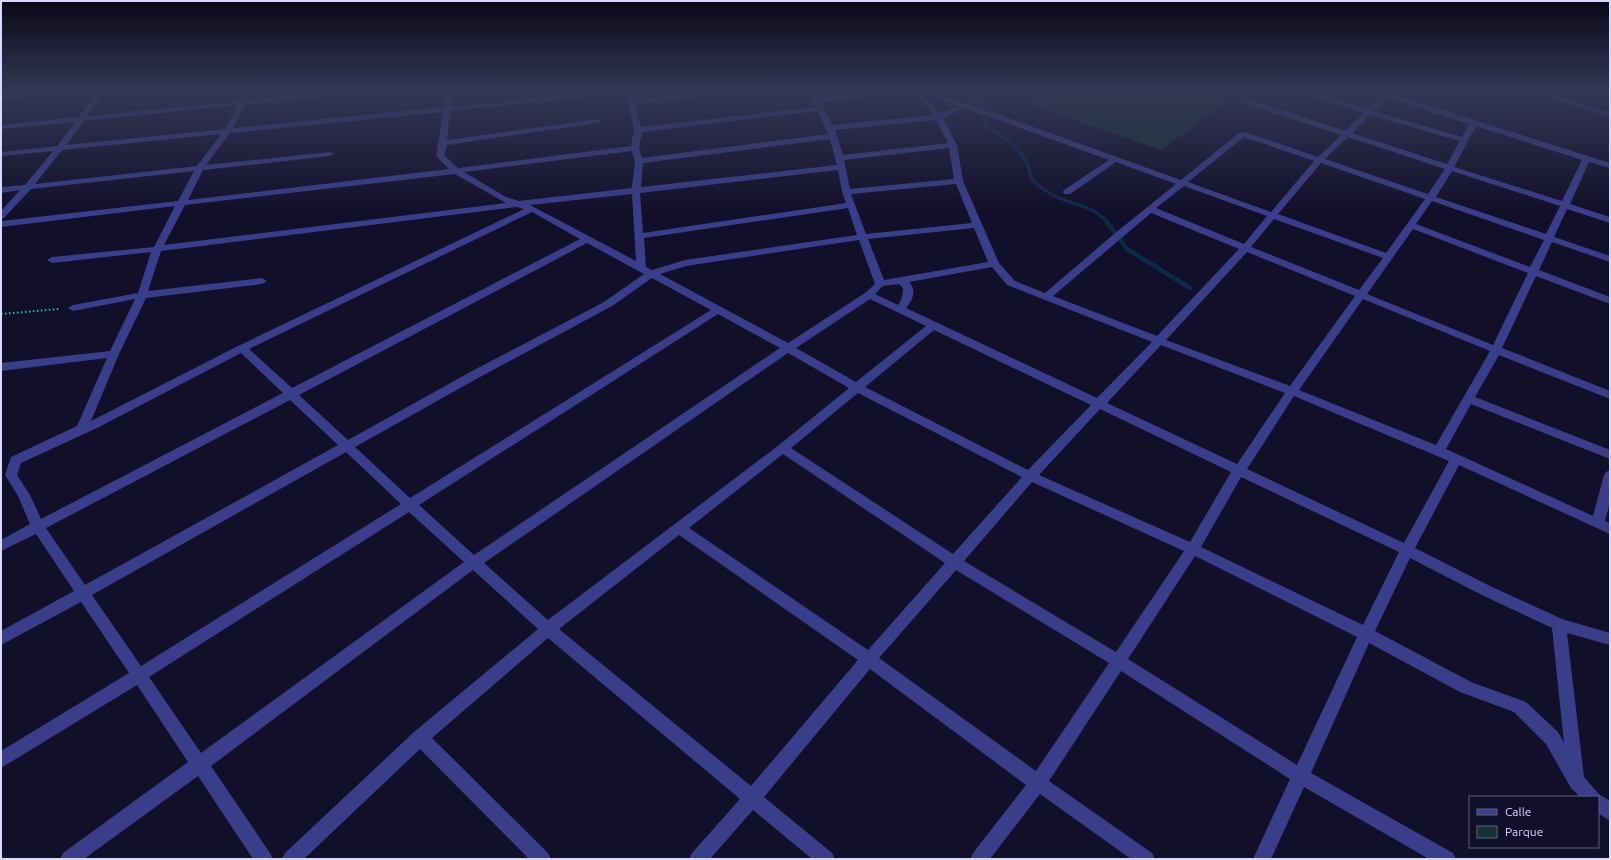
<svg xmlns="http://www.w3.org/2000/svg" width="1611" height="860" font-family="Ubuntu,sans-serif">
	<rect width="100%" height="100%" fill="#120f2a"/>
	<polygon fill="#123430" points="1029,91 1242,91 1161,150 1015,99"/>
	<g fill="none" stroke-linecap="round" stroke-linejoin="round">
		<g stroke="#0b294d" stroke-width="3.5">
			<polyline points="964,91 971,100"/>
			<path d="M978 101 989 105 985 116 987 127C1002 136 1018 146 1026 161 1033 172 1025 176 1041 187 1046 191 1053 196 1059 198 1076 205 1096 207 1108 223"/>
		</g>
		<polyline stroke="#0b294d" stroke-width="4.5" points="1107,222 1127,249 1190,288"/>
		<polyline stroke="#2cbfa9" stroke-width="2" stroke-dasharray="1.5 2.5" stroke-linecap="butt" points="1,314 59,309"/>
		<g fill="#393e8a" fill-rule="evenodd">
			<polygon points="48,91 74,91 71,93 1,100 1,96"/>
			<path d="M98 91H105L87 116 240 101 245 91H252L248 100 337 91H363L360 93 245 105 233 128 443 107 445 91H453L451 107 607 91H634L635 100 715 91H740L737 93 636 104 641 127 815 107 808 91H816L818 98 888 91H931L965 103 984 91H992L972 105 1181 180 1240 132H1246L1318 157 1341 135 1239 102V98H1245L1345 131 1364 113 1294 91H1305L1368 109 1382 96 1372 91H1383L1610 163V168L1589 162 1570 204 1610 217V223L1567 209 1554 237 1610 256V262L1552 242 1539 270 1610 297V304L1536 276 1502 348 1610 391V399L1499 355 1475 397 1610 450V459L1471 404 1446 449 1593 516 1604 475 1606 472 1610 470V502L1605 521 1610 523V534L1459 465 1415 548 1490 586 1562 619 1610 633V645L1567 633 1584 777 1599 794 1610 801V821L1598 813V797H1580L1571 788 1546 744 1514 712 1460 692 1369 643 1311 773 1453 853 1456 859H1429L1304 787 1271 859H1253L1290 779 1121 671 1049 781 1152 853 1155 859H1131L1040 794 990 859H970L973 853 1026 785 870 669 764 797 832 853 835 859H812L753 810 710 859H689L692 853 740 799 548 638 432 738 548 853 551 859H529L420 749 304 859H282L285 853 414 732 538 629 473 570 211 766 270 853 273 859H253L198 776 84 859H60L63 853 188 762 137 685 1 768V751L129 673 81 602 1 645V631L74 591 36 534 1 551V540L30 524 18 496 5 475 11 457 77 426 107 358 1 371V363L110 351 135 299 73 311 68 308 73 305 138 293 151 252 52 263 47 260 52 257 154 247 175 206 1 227V221L178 201 194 171 31 189 4 218 1 219V211L20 190 1 193V187L25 185 53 151 1 156V152L57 146 75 122 1 129V125L79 117ZM627 93 634 130 631 146 458 168 444 155 447 145 598 123 602 121 598 119 447 140 450 111ZM915 93 934 115 832 125 820 102ZM922 93 959 106 940 114ZM1388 98 1469 124 1462 137 1374 111ZM238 105 225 129 66 145 84 121ZM965 108 1109 160 1064 190 1063 192 1064 194H1070L1116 162 1176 184 1114 234 1045 293 1015 281 999 263 963 181 957 145 943 118ZM817 111 828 134 642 158 639 148 642 132ZM443 112 436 156 449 169 188 200 203 170 330 156 334 154 330 152 206 165 230 133ZM1370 115 1460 141 1447 164 1352 133ZM936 120 948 143 843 155 835 130ZM1476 126 1582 160 1562 201 1454 167ZM221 134 197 166 35 184 62 150ZM1244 137 1314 161 1271 212 1188 182ZM1348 137 1445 169 1428 194 1325 159ZM830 139 837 165 641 187 643 163ZM949 148 954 179 850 189 844 160ZM632 151 635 161 632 188 519 201 506 197 464 172ZM1321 163 1425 199 1386 253 1278 214ZM838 170 842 192 846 203 643 233 640 193ZM1452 171 1560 206 1546 234 1436 197ZM455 174 506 203 164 245 185 205ZM956 184 972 223 866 234 851 194ZM1184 186 1267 216 1244 244 1156 208ZM632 194 636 261 530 205ZM1432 201 1544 240 1530 267 1416 224ZM517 207 524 209 238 346 91 421 119 354 146 298 262 284 267 281 262 278 148 291 161 251ZM848 208 857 235 685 260 652 270 646 267 644 238ZM532 212 580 239 292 388 249 349ZM1151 213 1239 249 1157 336 1053 296ZM1274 219 1383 258 1359 290 1251 247ZM974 228 988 262 884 280 868 239ZM1413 229 1528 273 1493 345 1367 294ZM859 240 875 284 865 293 788 343 660 274 686 266ZM587 243 644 274 604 302 472 371 348 440 299 395ZM1247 252 1355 296 1290 386 1166 340ZM992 267 1007 285 1152 342 1097 398 906 308C913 300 917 290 909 282ZM652 278 711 310 410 498 355 447 480 377 612 306ZM899 284 903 288C903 294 902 300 898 305L875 294 883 286ZM870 299 926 326 856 382 796 348ZM1363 299 1490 351 1436 445 1299 390ZM718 314 780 348 474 555 419 505ZM934 330 1091 405 1028 470 865 387ZM1161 345 1285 393 1237 464 1107 403ZM241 353 283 393 41 519 30 495 17 475 21 463 97 428ZM788 353 849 388 779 445 548 620 484 563ZM858 393 1022 477 953 554 791 448ZM1294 396 1449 461 1404 543 1247 469ZM290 400 338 445 85 585 46 528ZM1100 409 1231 472 1190 542 1039 475ZM346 452 401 504 141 666 92 595ZM783 454 945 563 868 650 689 528ZM1241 477 1399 552 1363 625 1201 547ZM1032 482 1184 551 1116 652 964 561ZM409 512 464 562 201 753 149 677ZM679 535 858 660 751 786 559 629ZM1195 556 1357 637 1297 765 1128 659ZM1410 558 1480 594 1552 628 1564 743 1558 732 1526 702 1471 682 1375 631ZM956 570 1109 663 1036 771 879 658Z"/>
			<polygon points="1528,91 1539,91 1610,113 1610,117"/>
		</g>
	</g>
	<linearGradient id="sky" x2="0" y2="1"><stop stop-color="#0a0817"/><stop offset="0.43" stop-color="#333755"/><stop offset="1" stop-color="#333755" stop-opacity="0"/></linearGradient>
	<rect width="1611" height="212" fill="url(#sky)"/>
	<rect width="1611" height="860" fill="none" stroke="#d9d8ff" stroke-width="4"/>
	<rect x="1469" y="796" width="130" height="52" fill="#120f2a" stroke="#625f7f"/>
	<rect x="1477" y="809" width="20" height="6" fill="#393e8a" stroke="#625f7f"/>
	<text x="1505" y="816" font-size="12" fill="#d9d8ff">Calle</text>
	<rect x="1477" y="826" width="20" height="12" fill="#123430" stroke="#625f7f"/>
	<text x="1505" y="836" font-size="12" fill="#d9d8ff">Parque</text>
</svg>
